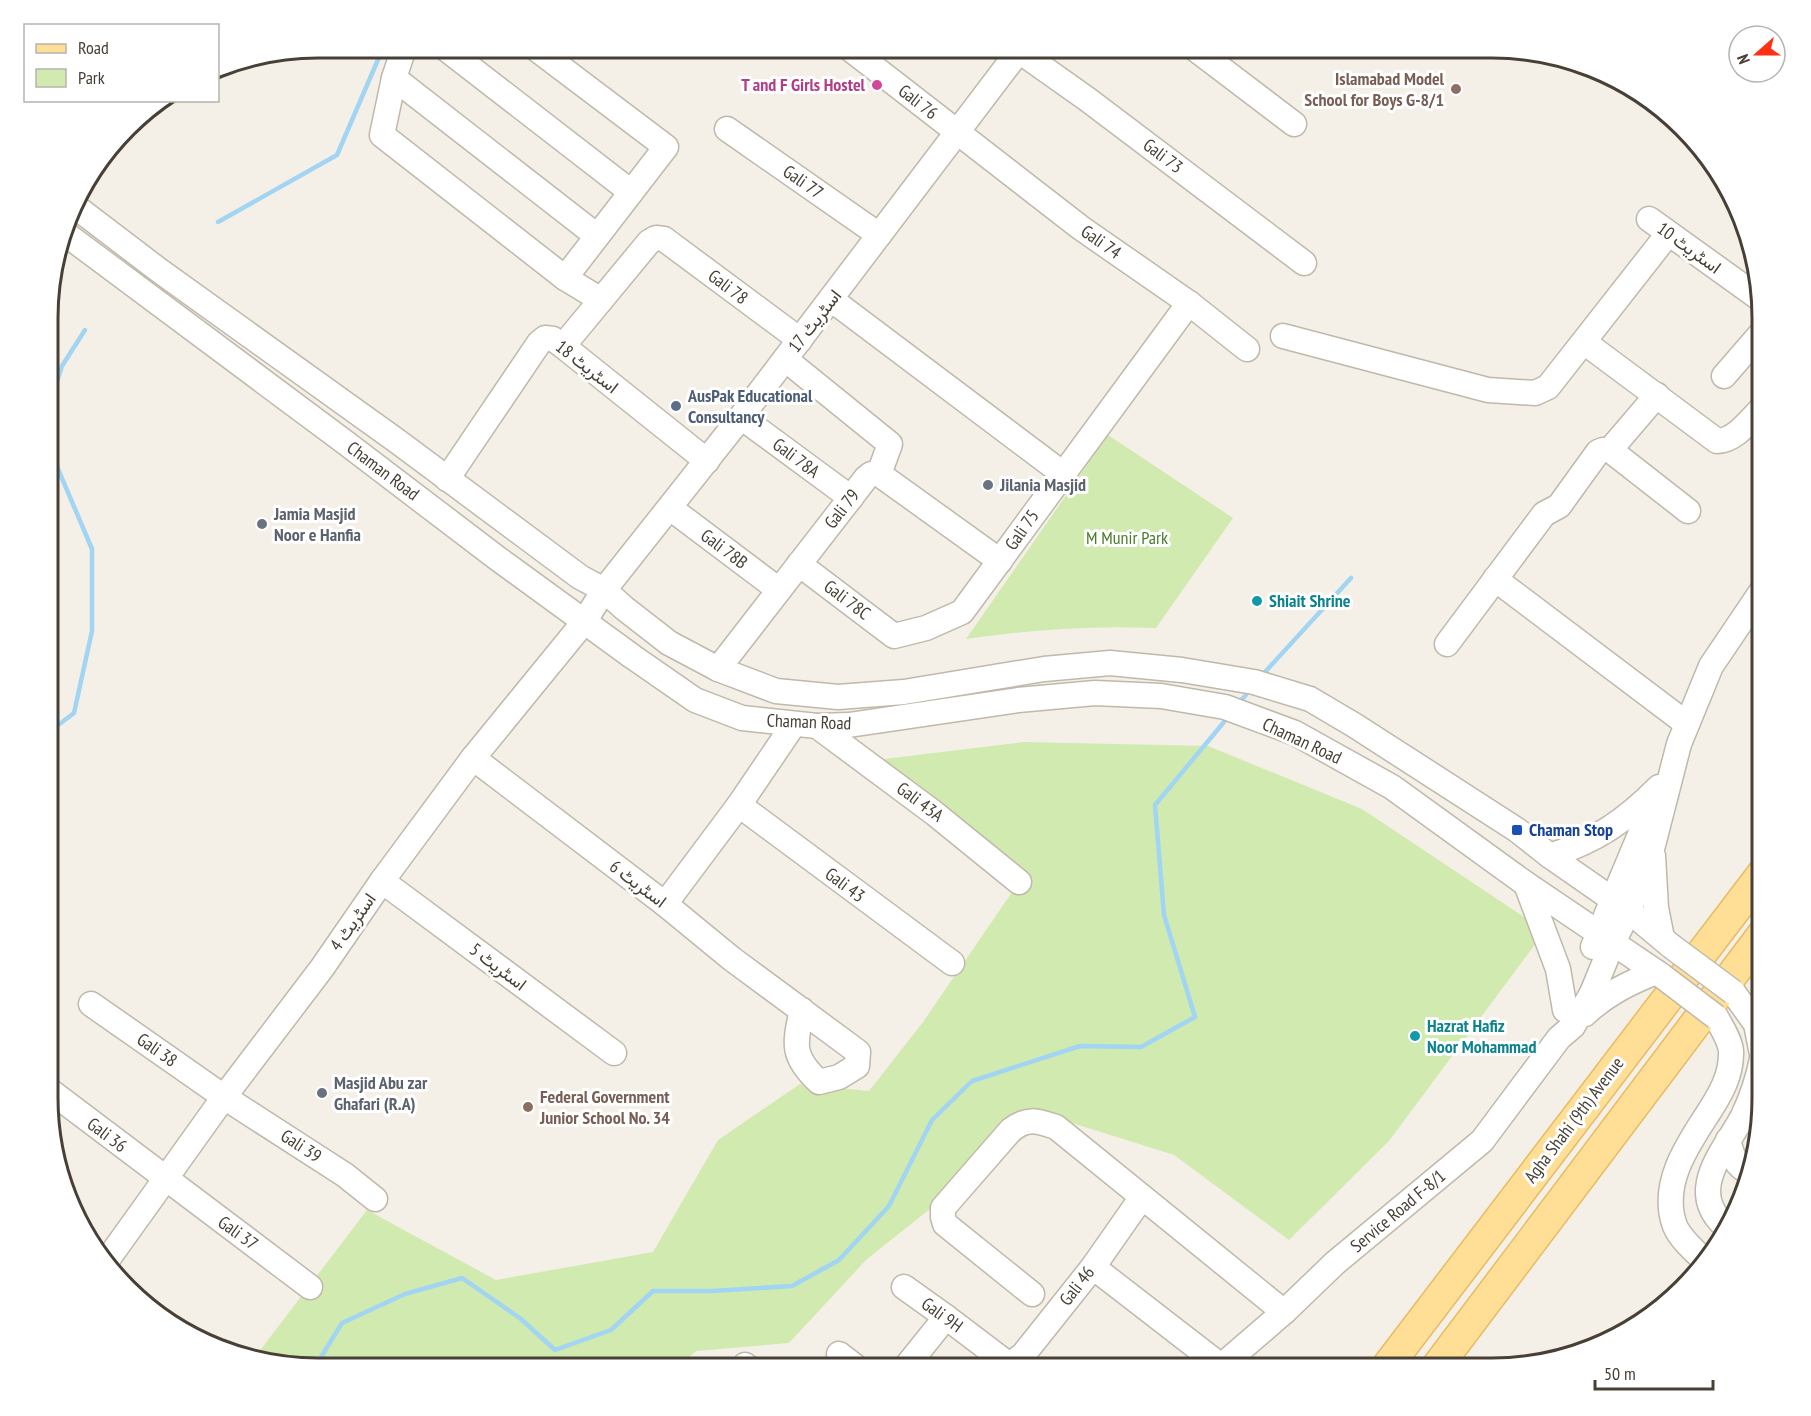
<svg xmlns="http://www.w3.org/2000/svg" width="1811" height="1416" font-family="'PT Sans Narrow',Vazirmatn,sans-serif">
	<rect width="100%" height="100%" fill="#f4f0e7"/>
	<g fill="#d1eaaf">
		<path d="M1108 435 1233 518 1156 628C1092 625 1029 630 966 639Z"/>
		<polygon points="1024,742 1208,746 1362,809 1545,931 1389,1141 1289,1240 1174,1155 1053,1117 964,1182 867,1259 789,1343 696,1351 677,1368 301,1367 255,1357 367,1210 496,1280 653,1252 718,1140 800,1084 869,1091 923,1022 1019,882 876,760"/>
	</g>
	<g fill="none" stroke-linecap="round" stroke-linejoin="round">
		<g stroke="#a2d4f3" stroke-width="4.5">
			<polyline points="218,222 337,155 383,48"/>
			<polyline points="50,403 62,366 85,330"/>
			<polyline points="1265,672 1351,578"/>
			<polyline points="1242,699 1246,695"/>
			<polyline points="49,732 74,713 92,631 92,549 50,450"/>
			<polyline points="321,1367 321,1357 342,1323 405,1294 462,1278 521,1319 555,1350 611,1330 653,1291 712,1291 792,1286 839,1260 889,1206 932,1120 972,1081 1080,1046 1141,1047 1195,1017 1164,915 1155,805 1224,722"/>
		</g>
		<g stroke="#c0b8aa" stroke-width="27">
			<g id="minor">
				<polyline points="404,48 394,78 597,236"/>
				<polyline points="445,48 631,192"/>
				<polyline points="535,48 666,147 565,278 601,300"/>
				<polyline points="849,48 1081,228 1189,303 1247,349"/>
				<polyline points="1015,48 1087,99 1304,263"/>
				<polyline points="1194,48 1294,124"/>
				<polyline points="394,78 382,135 565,278"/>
				<polyline points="727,129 879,235"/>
				<polyline points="76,207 160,271 397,441 580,577 604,590 624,608 669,643 718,669 776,691 838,697 904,692 1044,669 1110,663 1182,670 1254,682 1310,699 1354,725 1517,830 1550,856 1629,911 1671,946"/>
				<polyline points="1649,219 1759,298"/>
				<polyline points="67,235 346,443 497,558 633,657 695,700 742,718 817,726 849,725 1018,700 1095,693 1161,696 1225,707 1295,733 1392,787 1526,884 1662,976"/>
				<polyline points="832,300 1062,473"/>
				<polyline points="1283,336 1488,390 1535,393 1548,387 1668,234"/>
				<path d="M1584 342 1717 441C1735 441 1750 420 1763 407"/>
				<polyline points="563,346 649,242 656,238 664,239 800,340"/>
				<polyline points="785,359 890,444 879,474"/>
				<polyline points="1724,376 1763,331"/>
				<polyline points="741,417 851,498"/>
				<polyline points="1610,450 1688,511"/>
				<polyline points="447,479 539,343 545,338 553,339 563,346 707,461"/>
				<polyline points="670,508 779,590"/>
				<polyline points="799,564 894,636 926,628 962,612 1189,303"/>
				<polyline points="1495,579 1687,724"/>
				<polyline points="1447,644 1544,514 1559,506 1598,452 1603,450 1610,450 1657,395"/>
				<polyline points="718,669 866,478 871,474 879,474 1000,561"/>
				<polyline points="817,726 934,813 1019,882"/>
				<path d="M473 758 665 904 732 959 858 1052 857 1066 839 1077 819 1082C792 1057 794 1045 802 1010"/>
				<polyline points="739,805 952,963"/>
				<path d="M1550 856C1597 840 1624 822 1659 787"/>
				<polyline points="1653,856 1656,908 1662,938"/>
				<polyline points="382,881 614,1053"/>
				<polyline points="1526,884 1558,969 1565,1010"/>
				<polyline points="665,904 739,805 794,724"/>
				<polyline points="1593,947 1647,818"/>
				<polyline points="1733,992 1756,1024 1762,1054"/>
				<polyline points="91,1004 224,1097 345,1175 375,1199"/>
				<path d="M1585 1014C1606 994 1629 983 1656 972"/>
				<polyline points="49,1090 310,1287"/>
				<path d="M1728 1140C1732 1154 1734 1165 1749 1172"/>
				<path d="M1726 1227C1685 1191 1724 1152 1743 1116 1752 1097 1758 1079 1762 1059"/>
				<polyline points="108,1259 224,1097 322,968 382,881 473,758 584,622 604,590 741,417 1021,48"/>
				<path d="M1705 1261C1695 1251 1681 1240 1675 1226 1660 1186 1686 1147 1707 1115 1720 1095 1732 1075 1731 1051 1730 1040 1721 1026 1716 1017"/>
				<polyline points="1093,1267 1221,1366"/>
				<polyline points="904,1287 946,1317 1008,1364"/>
				<path d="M1032 1294 945 1224 943 1217V1208L1011 1130C1028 1117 1037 1121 1056 1127L1284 1312"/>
				<polyline points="839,1354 857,1368"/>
				<polyline points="743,1368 745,1365 749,1368"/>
				<polyline points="905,1368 946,1317"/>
				<polyline points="1005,1368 1023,1355 1093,1267 1142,1197"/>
				<polyline points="1219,1368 1284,1312 1335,1263 1482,1141 1559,1038 1573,1026 1592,993 1613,942 1629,911 1653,845 1679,744 1711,666 1763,589"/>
			</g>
		</g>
		<g stroke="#e8bb62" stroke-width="33">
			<g id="major">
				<polyline points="1386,1368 1763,873"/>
				<polyline points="1436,1368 1763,934"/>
			</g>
		</g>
		<use href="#minor" stroke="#fff" stroke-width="24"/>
		<use href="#major" stroke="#ffde96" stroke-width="30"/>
		<g stroke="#c0b8aa" stroke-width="27" stroke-linecap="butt">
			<g id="minor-bridge">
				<polyline points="1671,946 1733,992"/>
				<polyline points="1662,976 1716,1017"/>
			</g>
		</g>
		<use href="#minor-bridge" stroke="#fff" stroke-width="24"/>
	</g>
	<circle fill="#d1479c" stroke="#fff" stroke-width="2" cx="877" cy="85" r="6"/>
	<g fill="#8d6e63" stroke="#fff" stroke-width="2">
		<circle cx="1456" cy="89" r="6"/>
		<circle cx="528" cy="1107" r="6"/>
	</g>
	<circle fill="#5c6f8a" stroke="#fff" stroke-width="2" cx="676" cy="406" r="6"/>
	<g fill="#6b7280" stroke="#fff" stroke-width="2">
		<circle cx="988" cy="485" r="6"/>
		<circle cx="262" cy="524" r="6"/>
		<circle cx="322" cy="1093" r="6"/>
	</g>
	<g fill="#0f9aa8" stroke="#fff" stroke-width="2">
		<circle cx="1257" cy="601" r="6"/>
		<circle cx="1415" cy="1036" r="6"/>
	</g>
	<rect fill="#1a4fb4" stroke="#fff" stroke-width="2" x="1511" y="824" width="12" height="12" rx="3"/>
	<g text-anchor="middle" stroke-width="6" stroke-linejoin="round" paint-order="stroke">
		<g font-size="18" font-weight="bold" fill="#785e54" stroke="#fff" text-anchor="end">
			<text x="1444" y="85">Islamabad Model<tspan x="1444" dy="21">School for Boys G-8/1</tspan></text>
			<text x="540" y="1103" text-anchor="start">Federal Government<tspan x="540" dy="21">Junior School No. 34</tspan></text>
		</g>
		<g font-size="18" font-weight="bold" fill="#b23c85" stroke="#fff" text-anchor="end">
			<text x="865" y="91">T and F Girls Hostel</text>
		</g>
		<g font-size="18" fill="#484036" stroke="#fff">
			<text transform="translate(918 102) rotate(38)" y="6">Gali 76</text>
			<text transform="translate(1163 156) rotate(37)" y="6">Gali 73</text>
			<text transform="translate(803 182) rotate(35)" y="6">Gali 77</text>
			<text transform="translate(1101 242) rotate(35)" y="6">Gali 74</text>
			<text transform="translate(1689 248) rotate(36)" y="6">اسٹریٹ 10</text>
			<text transform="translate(728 287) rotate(37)" y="6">Gali 78</text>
			<text transform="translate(815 321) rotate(-52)" y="6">اسٹریٹ 17</text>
			<text transform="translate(587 367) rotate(38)" y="6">اسٹریٹ 18</text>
			<text transform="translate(796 458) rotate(37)" y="6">Gali 78A</text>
			<text transform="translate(383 471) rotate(37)" y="6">Chaman Road</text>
			<text transform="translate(842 509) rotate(-52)" y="6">Gali 79</text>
			<text transform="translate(1022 530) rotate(-55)" y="6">Gali 75</text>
			<text transform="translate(724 549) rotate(37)" y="6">Gali 78B</text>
			<text transform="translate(847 600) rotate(37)" y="6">Gali 78C</text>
			<text transform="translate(809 722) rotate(2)" y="6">Chaman Road</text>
			<text transform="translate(1302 741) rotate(25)" y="6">Chaman Road</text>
			<text transform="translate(920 802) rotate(37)" y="6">Gali 43A</text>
			<text transform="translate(638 884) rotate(37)" y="6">اسٹریٹ 6</text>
			<text transform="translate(845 885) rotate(37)" y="6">Gali 43</text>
			<text transform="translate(353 922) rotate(-55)" y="6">اسٹریٹ 4</text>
			<text transform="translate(498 967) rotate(37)" y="6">اسٹریٹ 5</text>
			<text transform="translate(157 1050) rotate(35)" y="6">Gali 38</text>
			<text transform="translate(1574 1120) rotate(-53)" y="6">Agha Shahi (9th) Avenue</text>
			<text transform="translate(107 1135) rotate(37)" y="6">Gali 36</text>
			<text transform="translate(301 1146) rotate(33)" y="6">Gali 39</text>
			<text transform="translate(1398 1211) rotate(-40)" y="6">Service Road F-8/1</text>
			<text transform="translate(238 1233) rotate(36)" y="6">Gali 37</text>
			<text transform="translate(1077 1286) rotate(-52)" y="6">Gali 46</text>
			<text transform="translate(942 1315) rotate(36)" y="6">Gali 9H</text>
		</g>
		<g font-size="18" font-weight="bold" fill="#4e5e75" stroke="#fff" text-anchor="start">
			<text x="688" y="402">AusPak Educational<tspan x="688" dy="21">Consultancy</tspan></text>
		</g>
		<g font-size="18" font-weight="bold" fill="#5b616d" stroke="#fff" text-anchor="start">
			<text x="1000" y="491">Jilania Masjid</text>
			<text x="274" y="520">Jamia Masjid<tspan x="274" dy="21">Noor e Hanfia</tspan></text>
			<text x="334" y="1089">Masjid Abu zar<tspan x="334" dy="21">Ghafari (R.A)</tspan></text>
		</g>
		<g font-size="18" fill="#4a7c27" stroke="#fff">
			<text x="1127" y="544">M Munir Park</text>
		</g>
		<g font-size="18" font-weight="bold" fill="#0d838f" stroke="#fff" text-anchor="start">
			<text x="1269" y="607">Shiait Shrine</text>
			<text x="1427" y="1032">Hazrat Hafiz<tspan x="1427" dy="21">Noor Mohammad</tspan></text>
		</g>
		<g font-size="18" font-weight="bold" fill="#164399" stroke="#fff" text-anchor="start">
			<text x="1529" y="836">Chaman Stop</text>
		</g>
	</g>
	<path d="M0 0H1811V1416H0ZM318 58H1492A260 260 0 0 1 1752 318V1098A260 260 0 0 1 1492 1358H318A260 260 0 0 1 58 1098V318A260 260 0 0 1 318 58Z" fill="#fff" fill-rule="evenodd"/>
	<path fill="none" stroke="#484036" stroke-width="3" d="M318 58H1492A260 260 0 0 1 1752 318V1098A260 260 0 0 1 1492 1358H318A260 260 0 0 1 58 1098V318A260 260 0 0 1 318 58Z"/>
	<rect x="24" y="24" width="195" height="78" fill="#ffffff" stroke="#b6b3af" stroke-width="1.5"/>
	<rect x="36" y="44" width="30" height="9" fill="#ffde96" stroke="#b6b3af" stroke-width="1.5"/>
	<text x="78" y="54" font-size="18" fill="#484036">Road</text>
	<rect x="36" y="69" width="30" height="18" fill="#d1eaaf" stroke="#b6b3af" stroke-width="1.5"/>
	<text x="78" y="84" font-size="18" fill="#484036">Park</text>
	<g transform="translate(1757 54) rotate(249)"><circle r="28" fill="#ffffff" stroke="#b6b3af" stroke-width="1.5"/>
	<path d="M0-4.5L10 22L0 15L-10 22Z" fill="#ff3014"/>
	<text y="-9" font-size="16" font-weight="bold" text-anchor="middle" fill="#484036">N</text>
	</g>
	<path d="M1595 1380v9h118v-9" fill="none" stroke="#484036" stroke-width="3"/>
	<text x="1604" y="1380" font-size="18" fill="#484036" stroke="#ffffff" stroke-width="4.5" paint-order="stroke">50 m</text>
</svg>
